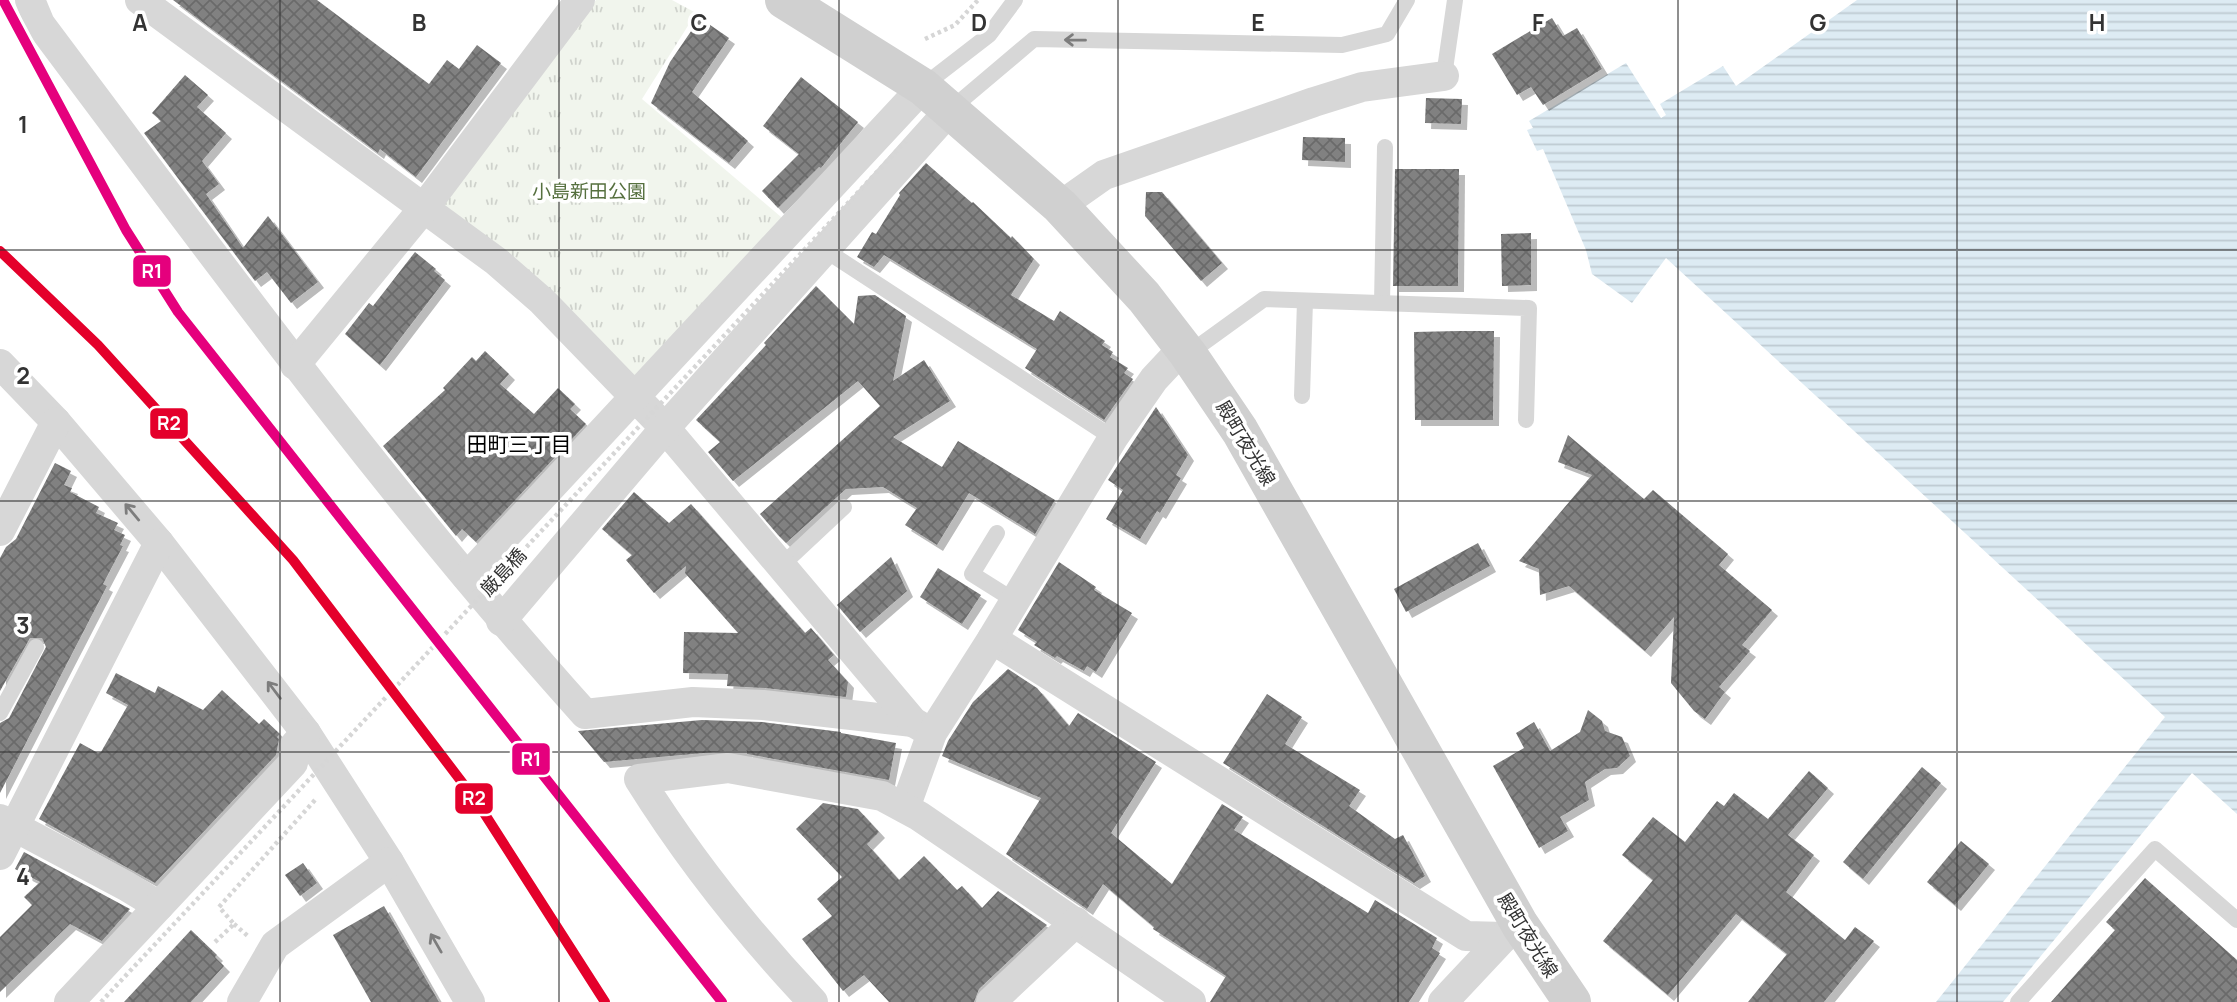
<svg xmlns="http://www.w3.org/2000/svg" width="2237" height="1002" font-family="Manrope,'Noto Sans JP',sans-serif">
	<defs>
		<pattern id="park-tufts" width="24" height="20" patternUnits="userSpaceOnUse" patternTransform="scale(1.75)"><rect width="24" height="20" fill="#f1f5ed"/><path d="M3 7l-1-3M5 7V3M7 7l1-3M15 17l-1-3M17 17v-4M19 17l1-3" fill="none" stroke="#cfd2cc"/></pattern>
		<pattern id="water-rules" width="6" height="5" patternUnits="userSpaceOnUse" patternTransform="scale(1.75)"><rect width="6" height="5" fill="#ddebf3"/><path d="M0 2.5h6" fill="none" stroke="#becad1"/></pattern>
		<pattern id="building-cross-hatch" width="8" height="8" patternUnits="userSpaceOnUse" patternTransform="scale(1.75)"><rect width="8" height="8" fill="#818181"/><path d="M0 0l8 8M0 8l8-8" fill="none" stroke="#6a6a6a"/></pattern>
		<filter id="shadow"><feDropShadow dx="6" dy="6" stdDeviation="0" flood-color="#0004"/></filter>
	</defs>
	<rect width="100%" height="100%" fill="#fff"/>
	<polygon fill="url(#park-tufts)" points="596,0 672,0 696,13 642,99 787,222 638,384 446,212 441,196"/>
	<polygon fill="url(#water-rules)" points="1857,0 2237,0 2237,814 2192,773 2003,1002 1936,1002 2165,717 1666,258 1632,303 1592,274 1586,250 1543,149 1537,151 1527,130 1533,128 1529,121 1626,63 1661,118 1666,115 1660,104 1723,66 1736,86"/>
	<g fill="url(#building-cross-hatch)" filter="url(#shadow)">
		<polygon points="173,0 317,0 429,84 447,60 459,69 477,45 501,63 416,177 380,149 378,153"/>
		<polygon points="700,18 729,38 692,92 748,141 729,163 651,103 670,62"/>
		<polygon points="1552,18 1563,36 1577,28 1602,69 1543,105 1531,87 1517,95 1492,54"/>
		<polygon points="185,75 208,95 197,107 226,133 202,161 219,184 206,194 243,248 268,216 318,282 291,303 267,272 255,281 144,133 161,121 152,113"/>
		<polygon points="801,77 858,122 821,168 819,167 778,208 762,191 799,154 763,126"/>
		<polygon points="1426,98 1462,99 1461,124 1425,123"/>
		<polygon points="1303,137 1345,138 1345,162 1302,160"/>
		<polygon points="926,163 972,203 973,202 1011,238 1012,236 1034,259 1011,295 1054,321 1060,311 1105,341 1102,345 1113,352 1110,357 1128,368 1124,373 1133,379 1104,420 1025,368 1037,349 884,255 874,267 857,257 872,232 876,234 900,195 899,193"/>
		<polygon points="1395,169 1459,169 1458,286 1393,286"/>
		<polygon points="1146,192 1162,192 1222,263 1201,281 1145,216"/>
		<polygon points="1531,233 1531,285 1502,286 1501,234"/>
		<polygon points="415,252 436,269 434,271 445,280 380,365 345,334 369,303 373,306"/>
		<polygon points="816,286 854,324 858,296 875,295 906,316 893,381 924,360 950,401 893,437 942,467 958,441 1055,500 1035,534 969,493 937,545 905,525 917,508 883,487 846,489 786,543 778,535 760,514 880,406 858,381 733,481 708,452 720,442 696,420 766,345 764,343"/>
		<polygon points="1458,331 1494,331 1493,420 1415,420 1414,332"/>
		<polygon points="485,351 509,374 500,384 534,414 558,388 575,404 570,409 586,424 476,542 462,529 456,536 383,446 445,390 443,388 472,357 476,361"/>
		<polygon points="1156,407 1188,455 1176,475 1181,478 1160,513 1157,511 1140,539 1106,519 1123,490 1108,480"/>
		<polygon points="1568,435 1644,499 1653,490 1728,554 1719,565 1772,610 1742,645 1750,651 1719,687 1725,692 1705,719 1694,711 1671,683 1674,617 1645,651 1569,586 1540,595 1539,569 1519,561 1592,475 1558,462"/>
		<polygon points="55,463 71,471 64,485 72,488 70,492 99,507 96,513 118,523 114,530 125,535 120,545 123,546 103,584 107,586 0,793 0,723 9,718 46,647 42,638 30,638 0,691 0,558 6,547 16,539"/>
		<polygon points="634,492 669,523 691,504 805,633 811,628 834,655 828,660 848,682 846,697 765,688 727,686 728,674 683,673 684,632 738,633 685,573 686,566 654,593 626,560 632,555 602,529"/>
		<polygon points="1478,543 1490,566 1406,612 1394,589"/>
		<polygon points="891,557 907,591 860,632 837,605"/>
		<polygon points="1059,562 1096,587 1094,590 1132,613 1096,672 1087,666 1084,671 1057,656 1055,658 1034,645 1037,642 1018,630"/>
		<polygon points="938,568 981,595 962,624 920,597"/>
		<polygon points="1008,669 1037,688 1069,726 1078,713 1156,762 1111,833 1172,884 1222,804 1243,817 1234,830 1368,913 1375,900 1437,938 1432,948 1440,953 1409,1002 1210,1002 1226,976 1153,929 1154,927 1103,884 1087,909 1006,854 1041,798 942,756 948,741 973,702"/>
		<polygon points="116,673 155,693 158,686 203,710 222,690 259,724 264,719 280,734 277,737 279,739 276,755 155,883 39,819 80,743 98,753 101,752 128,705 106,693"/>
		<polygon points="1267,694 1302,717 1285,744 1360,790 1349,806 1395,839 1403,835 1425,876 1414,883 1223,763"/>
		<polygon points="1588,710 1602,721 1605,731 1622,737 1630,756 1617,768 1605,769 1585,782 1589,800 1560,817 1568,831 1539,848 1493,766 1524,748 1516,733 1534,722 1550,751 1580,732"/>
		<polygon points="702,720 762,722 841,732 841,733 896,743 889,780 747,754 747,751 726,751 604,762 578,731"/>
		<polygon points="1922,767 1941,783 1863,879 1843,862"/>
		<polygon points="1809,771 1828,788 1788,835 1814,855 1786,892 1845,940 1855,927 1874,941 1824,1002 1748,1002 1787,954 1736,914 1668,995 1603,941 1653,880 1622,855 1653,817 1685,842 1717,801 1724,806 1734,793 1768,819"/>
		<polygon points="823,803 858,809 879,832 867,844 899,880 924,856 957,890 962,886 982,908 998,891 1047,925 979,989 974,1002 889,1002 864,975 843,991 802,939 832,916 817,899 842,877 796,829"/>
		<polygon points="1961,841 1989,864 1955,905 1927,882"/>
		<polygon points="24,852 130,909 102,941 70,924 0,992 0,937 32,905 24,897 40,882 15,869"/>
		<polygon points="303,863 317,883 300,896 285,875"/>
		<polygon points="2145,878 2237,960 2237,1002 2051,1002 2115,930 2106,922"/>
		<polygon points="384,906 439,1002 371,1002 333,935"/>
		<polygon points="191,930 217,955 215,957 224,966 191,1002 124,1002"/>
	</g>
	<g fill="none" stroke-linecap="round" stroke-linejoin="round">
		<g stroke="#d6d6d6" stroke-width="4.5" stroke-dasharray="3.5 3.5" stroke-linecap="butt">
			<polyline points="925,39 955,25 978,0"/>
			<polyline points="234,924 249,937"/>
			<polyline points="215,942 234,924 219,907 315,800"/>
		</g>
		<g stroke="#d7d7d7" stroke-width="16">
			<polyline points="1444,76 1455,0"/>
			<polyline points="923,86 989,35 1015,0"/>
			<polyline points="950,110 1034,39 1342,45 1387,34 1407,0"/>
			<polyline points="825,250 1113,438"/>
			<polyline points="1382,303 1385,147"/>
			<polyline points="1188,354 1264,299 1529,308 1526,420"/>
			<polyline points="1302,396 1305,301"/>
			<polyline points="997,533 972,574 1015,601"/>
			<polyline points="782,565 844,507"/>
			<polyline points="0,713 36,647"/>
			<polyline points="2018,1002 2155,849 2237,920"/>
		</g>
		<g stroke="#d7d7d7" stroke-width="30">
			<path d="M30 0 40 24C216 259 389 496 585 714L693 702 763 705 913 722"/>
			<polyline points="140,0 496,261 542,301 665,428 913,722 932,733"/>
			<polyline points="1060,206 1104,175 1314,102 1362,87 1444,76"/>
			<polyline points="0,364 56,422 159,543 306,733 389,862 470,1002"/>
			<polyline points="295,365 423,209 580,0"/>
			<polyline points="0,531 56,422"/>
			<polyline points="467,577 923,87"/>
			<polyline points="501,621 665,428 950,110"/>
			<polyline points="992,639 1466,936 1504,937"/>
			<polyline points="905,808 932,733 992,639 1113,438 1154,379 1183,348"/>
			<polyline points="0,819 126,886 159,906"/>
			<polyline points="0,855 159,543"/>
			<polyline points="69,1002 293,763 295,745 306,733"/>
			<polyline points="242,1002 275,945 389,862"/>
			<path d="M813 1002C748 933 689 859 639 779L728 768 882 796 919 816 1191 1002"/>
			<polyline points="991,1002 1076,922"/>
			<polyline points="1443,1002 1504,937 1514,930"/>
		</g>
		<polyline stroke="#d0d0d0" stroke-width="38" points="784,0 923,87 1060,206 1144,297 1188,354 1240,431 1520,925 1572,1002"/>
		<polyline stroke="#d6d6d6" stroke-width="4.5" stroke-dasharray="3.5 3.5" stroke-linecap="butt" points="101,1002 906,141"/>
		<g stroke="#fff" stroke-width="16">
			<polyline id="rail-1" points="3,0 126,230 178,312 722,1002"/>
		</g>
		<g stroke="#fff" stroke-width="16">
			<polyline id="rail-2" points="0,251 98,345 293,560 477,802 605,1002"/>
		</g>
		<use href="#rail-1" stroke="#e5007d" stroke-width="10"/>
		<use href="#rail-2" stroke="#e4002b" stroke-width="10"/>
	</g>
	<defs><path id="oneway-shaft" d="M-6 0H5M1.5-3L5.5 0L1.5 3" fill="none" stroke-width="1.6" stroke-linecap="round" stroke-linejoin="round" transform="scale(1.75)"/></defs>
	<g stroke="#7d7d7d">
		<use href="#oneway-shaft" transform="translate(1075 40) rotate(-179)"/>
		<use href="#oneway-shaft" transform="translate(132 512) rotate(-130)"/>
		<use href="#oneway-shaft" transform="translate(274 690) rotate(-127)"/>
		<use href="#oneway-shaft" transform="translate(436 943) rotate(-120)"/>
	</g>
	<path fill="none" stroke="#333" stroke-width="2" stroke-opacity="0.55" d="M280 0V1002M559 0V1002M839 0V1002M1118 0V1002M1398 0V1002M1678 0V1002M1957 0V1002M0 250H2237M0 501H2237M0 752H2237"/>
	<g text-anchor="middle" stroke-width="7" stroke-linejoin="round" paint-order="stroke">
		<g font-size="19" fill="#56703f" stroke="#fff">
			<text x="589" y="198">小島新田公園</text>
		</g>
		<g font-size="19" fill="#333" stroke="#fff">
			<text transform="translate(1246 443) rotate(59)" y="7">殿町夜光線</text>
			<text transform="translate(503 572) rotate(-47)" y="7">厳島橋</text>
			<text transform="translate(1528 935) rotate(58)" y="7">殿町夜光線</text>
		</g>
		<g font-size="21" fill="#000" stroke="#fff">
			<text x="519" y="452">田町三丁目</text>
		</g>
	</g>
	<g font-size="23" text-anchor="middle" font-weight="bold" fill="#333" stroke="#fff" stroke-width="7" stroke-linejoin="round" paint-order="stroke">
		<text x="140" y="31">A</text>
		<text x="419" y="31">B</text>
		<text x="699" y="31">C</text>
		<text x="979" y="31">D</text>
		<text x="1258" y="31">E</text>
		<text x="1538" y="31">F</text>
		<text x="1818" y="31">G</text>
		<text x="2097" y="31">H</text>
		<text x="23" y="133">1</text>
		<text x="23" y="384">2</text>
		<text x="23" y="634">3</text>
		<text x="23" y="885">4</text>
	</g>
	<g stroke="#fff" stroke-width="2.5">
		<rect x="132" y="254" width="40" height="34" rx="7" fill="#e5007d"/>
		<rect x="149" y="407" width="40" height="33" rx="7" fill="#e4002b"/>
		<rect x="511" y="742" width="40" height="34" rx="7" fill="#e5007d"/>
		<rect x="454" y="782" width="40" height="33" rx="7" fill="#e4002b"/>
	</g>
	<g font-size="19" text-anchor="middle" font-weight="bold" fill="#fff">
		<text x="152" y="278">R1</text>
		<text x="169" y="430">R2</text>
		<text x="531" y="766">R1</text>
		<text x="474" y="805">R2</text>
	</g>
</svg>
